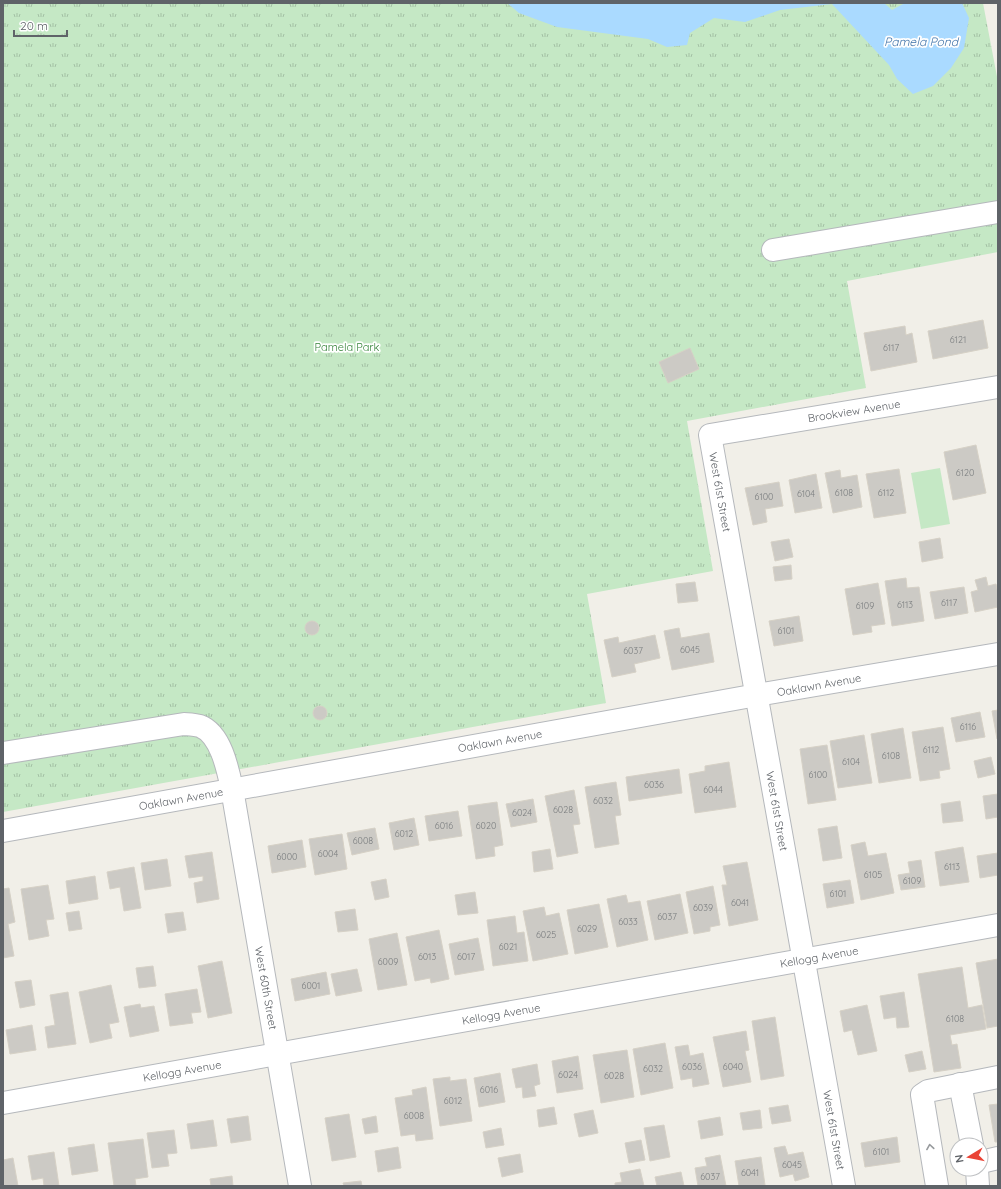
<svg xmlns="http://www.w3.org/2000/svg" width="1001" height="1189" font-family="Quicksand,sans-serif">
	<defs>
		<pattern id="park-tufts" width="24" height="20" patternUnits="userSpaceOnUse"><rect width="24" height="20" fill="#c5e8c5"/><path d="M3 7l-1-3M5 7V3M7 7l1-3M15 17l-1-3M17 17v-4M19 17l1-3" fill="none" stroke="#a3c0a4"/></pattern>
	</defs>
	<rect width="100%" height="100%" fill="#f1efe8"/>
	<polygon fill="#c5e8c5" points="940,468 950,524 921,529 911,473"/>
	<polygon fill="url(#park-tufts)" points="3,3 983,3 998,82 998,252 847,281 866,388 687,421 713,571 587,594 606,703 3,812"/>
	<polygon fill="#aadaff" points="507,3 884,3 892,10 905,3 962,3 969,18 964,48 951,68 933,86 913,94 897,79 889,65 832,4 780,10 745,22 714,18 690,33 687,45 667,47 648,39 557,27 519,13"/>
	<g fill="#cccac5" stroke="#d6d1c6">
		<polygon points="983,320 988,348 933,359 928,331"/>
		<polygon points="905,326 906,335 912,333 917,362 871,371 864,333"/>
		<polygon points="690,348 699,369 668,383 659,362"/>
		<polygon points="976,445 986,493 953,500 944,452"/>
		<polygon points="899,469 906,513 874,518 866,474"/>
		<polygon points="840,470 841,478 857,475 862,507 833,513 825,473"/>
		<polygon points="816,474 822,508 795,513 789,480"/>
		<polygon points="779,482 783,506 765,509 767,522 753,525 745,488"/>
		<polygon points="940,538 943,558 922,562 919,542"/>
		<polygon points="789,539 793,557 775,561 771,542"/>
		<polygon points="791,565 792,579 775,581 773,567"/>
		<polygon points="986,577 988,586 996,584 998,594 998,607 975,612 971,592 978,590 975,580"/>
		<polygon points="906,578 907,588 919,587 924,621 892,626 885,581"/>
		<polygon points="695,582 698,601 678,603 676,584"/>
		<polygon points="878,583 885,624 871,626 872,632 853,635 845,589"/>
		<polygon points="964,587 968,613 935,619 930,592"/>
		<polygon points="799,616 803,641 774,646 769,621"/>
		<circle cx="312" cy="628" r="7"/>
		<polygon points="679,628 681,638 709,633 714,662 672,670 664,631"/>
		<polygon points="655,635 660,658 634,664 636,672 612,677 604,640 618,637 619,643"/>
		<circle cx="320" cy="713" r="7"/>
		<polygon points="998,710 998,739 997,739 992,711"/>
		<polygon points="980,712 985,737 956,742 951,718"/>
		<polygon points="943,727 950,769 939,771 940,778 920,781 912,732"/>
		<polygon points="903,728 911,778 879,783 871,734"/>
		<polygon points="864,735 872,783 838,788 830,741"/>
		<polygon points="827,745 836,800 808,804 800,749"/>
		<polygon points="991,757 995,774 978,778 974,761"/>
		<polygon points="729,762 736,807 695,813 689,774 705,771 705,766"/>
		<polygon points="679,769 682,793 629,801 626,777"/>
		<polygon points="616,782 621,815 615,816 619,844 595,848 585,787"/>
		<polygon points="574,790 580,824 573,825 578,853 557,857 545,796"/>
		<polygon points="998,794 998,817 986,819 983,796"/>
		<polygon points="533,799 537,822 511,827 506,804"/>
		<polygon points="960,801 963,821 943,823 941,804"/>
		<polygon points="497,802 503,845 494,847 495,856 476,859 468,806"/>
		<polygon points="458,811 462,836 429,841 425,816"/>
		<polygon points="414,818 419,845 394,850 389,823"/>
		<polygon points="837,826 842,858 823,861 818,829"/>
		<polygon points="375,828 379,849 352,855 347,833"/>
		<polygon points="342,834 347,869 315,875 309,839"/>
		<polygon points="302,840 306,867 272,873 268,846"/>
		<polygon points="865,842 868,856 886,853 894,893 861,900 851,845"/>
		<polygon points="963,847 969,882 940,886 935,852"/>
		<polygon points="550,849 553,869 534,872 532,852"/>
		<polygon points="212,852 219,899 197,903 194,883 203,881 203,876 189,878 185,856"/>
		<polygon points="998,853 998,875 980,878 977,856"/>
		<polygon points="167,859 171,886 145,890 141,863"/>
		<polygon points="921,860 925,887 901,890 898,875 910,873 908,862"/>
		<polygon points="747,862 758,920 729,926 722,885 727,885 723,866"/>
		<polygon points="134,867 141,908 124,911 120,887 110,889 107,872"/>
		<polygon points="95,876 98,899 69,904 66,881"/>
		<polygon points="386,879 389,897 375,900 371,882"/>
		<polygon points="850,880 854,903 827,908 823,884"/>
		<polygon points="48,885 54,919 46,920 49,936 29,940 21,889"/>
		<polygon points="713,886 720,925 710,927 710,931 694,934 686,892"/>
		<polygon points="9,888 15,922 8,924 14,956 3,958 3,889"/>
		<polygon points="475,892 478,913 458,915 455,895"/>
		<polygon points="680,894 688,933 655,940 647,901"/>
		<polygon points="626,895 628,903 640,901 648,940 617,947 607,899"/>
		<polygon points="599,904 608,947 575,954 567,910"/>
		<polygon points="544,907 546,916 559,913 568,954 533,961 523,911"/>
		<polygon points="355,909 358,930 338,932 335,912"/>
		<polygon points="79,911 82,929 69,931 66,913"/>
		<polygon points="183,912 186,930 168,933 165,914"/>
		<polygon points="515,916 517,933 524,932 528,961 493,966 487,920"/>
		<polygon points="439,930 449,979 431,983 430,978 415,981 406,937"/>
		<polygon points="397,933 407,985 378,990 369,939"/>
		<polygon points="478,938 484,970 455,975 449,944"/>
		<polygon points="998,959 998,1026 987,1028 976,963"/>
		<polygon points="222,961 232,1013 208,1018 198,966"/>
		<polygon points="153,966 156,986 139,988 136,968"/>
		<polygon points="962,967 968,1008 982,1005 986,1029 950,1035 952,1045 957,1044 961,1068 934,1072 918,974"/>
		<polygon points="357,969 362,991 336,996 331,974"/>
		<polygon points="326,972 330,994 295,1001 291,979"/>
		<polygon points="31,980 35,1005 20,1008 15,982"/>
		<polygon points="111,985 119,1022 109,1024 112,1038 90,1043 79,992"/>
		<polygon points="197,989 201,1012 191,1013 193,1023 170,1026 165,994"/>
		<polygon points="68,992 76,1044 48,1048 45,1027 55,1025 50,995"/>
		<polygon points="904,992 909,1027 897,1028 896,1017 884,1019 880,996"/>
		<polygon points="140,1004 141,1008 154,1006 159,1031 130,1037 124,1007"/>
		<polygon points="867,1005 877,1051 858,1055 852,1030 844,1032 840,1011"/>
		<polygon points="775,1017 784,1076 761,1080 752,1021"/>
		<polygon points="32,1025 36,1050 10,1054 6,1030"/>
		<polygon points="746,1031 749,1050 745,1051 751,1082 723,1087 713,1037"/>
		<polygon points="665,1043 673,1088 641,1095 633,1049"/>
		<polygon points="688,1045 690,1056 703,1053 709,1084 693,1087 692,1078 681,1080 675,1047"/>
		<polygon points="627,1050 634,1097 601,1103 593,1055"/>
		<polygon points="922,1051 926,1069 909,1072 905,1055"/>
		<polygon points="578,1056 583,1089 557,1093 552,1061"/>
		<polygon points="537,1064 540,1084 534,1086 536,1096 523,1098 522,1087 516,1088 512,1069"/>
		<polygon points="500,1073 505,1102 479,1107 474,1078"/>
		<polygon points="450,1077 450,1081 466,1079 472,1121 440,1126 433,1079"/>
		<polygon points="426,1087 433,1139 416,1141 415,1134 401,1136 395,1098 413,1095 412,1090"/>
		<polygon points="998,1104 998,1142 995,1142 989,1105"/>
		<polygon points="788,1105 791,1121 772,1124 769,1108"/>
		<polygon points="554,1107 557,1124 539,1127 537,1110"/>
		<polygon points="593,1110 598,1133 579,1137 574,1114"/>
		<polygon points="760,1110 762,1128 743,1130 740,1113"/>
		<polygon points="349,1114 356,1157 332,1161 325,1118"/>
		<polygon points="248,1116 251,1140 231,1143 227,1119"/>
		<polygon points="376,1116 378,1132 365,1134 362,1119"/>
		<polygon points="720,1117 723,1135 701,1139 698,1121"/>
		<polygon points="213,1120 217,1146 191,1149 187,1124"/>
		<polygon points="664,1125 670,1157 650,1161 644,1128"/>
		<polygon points="501,1128 504,1145 486,1148 483,1132"/>
		<polygon points="174,1130 177,1153 167,1154 169,1166 152,1168 147,1133"/>
		<polygon points="897,1137 900,1162 865,1167 861,1143"/>
		<polygon points="143,1139 148,1177 135,1179 136,1186 114,1186 108,1143"/>
		<polygon points="641,1140 645,1160 629,1163 625,1143"/>
		<polygon points="94,1144 98,1171 72,1175 68,1148"/>
		<polygon points="785,1146 788,1155 803,1152 809,1177 795,1181 793,1174 780,1177 774,1148"/>
		<polygon points="398,1147 401,1168 378,1172 375,1151"/>
		<polygon points="54,1152 59,1186 44,1186 43,1178 32,1180 28,1156"/>
		<polygon points="520,1154 523,1172 502,1177 498,1158"/>
		<polygon points="720,1155 726,1186 698,1186 695,1168 707,1166 705,1158"/>
		<polygon points="761,1157 765,1185 756,1186 739,1186 735,1161"/>
		<polygon points="13,1158 18,1186 3,1186 3,1160"/>
		<polygon points="640,1169 644,1186 615,1186 615,1183 622,1182 620,1173"/>
		<polygon points="681,1172 684,1186 657,1186 655,1177"/>
		<polygon points="232,1176 233,1186 211,1186 210,1179"/>
		<polygon points="361,1181 362,1186 344,1186 343,1183"/>
	</g>
	<g fill="none" stroke-linecap="round" stroke-linejoin="round">
		<g stroke="#b5b8bc" stroke-width="24">
			<g id="minor">
				<polyline points="773,250 998,212"/>
				<path d="M3 753 184 724C189 724 195 725 200 726 221 734 228 770 232 789L300 1186"/>
				<polyline points="3,831 757,695 998,654"/>
				<polyline points="960,1084 972,1145"/>
				<polyline points="3,1103 998,925"/>
				<polyline points="981,1162 998,1158"/>
				<polyline points="977,1169 978,1186"/>
				<polyline points="844,1186 710,435 998,387"/>
				<polyline points="937,1186 922,1095 928,1091 998,1077"/>
			</g>
		</g>
		<use href="#minor" stroke="#fff" stroke-width="22"/>
	</g>
	<defs><path id="oneway-chevron" d="M-2-3.5L2.5 0L-2 3.5" fill="none" stroke-width="1.6" stroke-linecap="round" stroke-linejoin="round"/></defs>
	<use stroke="#979a9d" href="#oneway-chevron" transform="translate(930 1147) rotate(-99)"/>
	<g text-anchor="middle" stroke-width="3.5" stroke-linejoin="round" paint-order="stroke">
		<g font-size="9" fill="#7a7d7f">
			<text x="958" y="343">6121</text>
			<text x="891" y="351">6117</text>
			<text x="965" y="476">6120</text>
			<text x="844" y="496">6108</text>
			<text x="886" y="496">6112</text>
			<text x="806" y="497">6104</text>
			<text x="764" y="500">6100</text>
			<text x="949" y="606">6117</text>
			<text x="905" y="608">6113</text>
			<text x="865" y="609">6109</text>
			<text x="786" y="634">6101</text>
			<text x="690" y="653">6045</text>
			<text x="633" y="654">6037</text>
			<text x="968" y="730">6116</text>
			<text x="931" y="753">6112</text>
			<text x="891" y="759">6108</text>
			<text x="851" y="765">6104</text>
			<text x="818" y="778">6100</text>
			<text x="654" y="788">6036</text>
			<text x="713" y="793">6044</text>
			<text x="603" y="804">6032</text>
			<text x="563" y="813">6028</text>
			<text x="522" y="816">6024</text>
			<text x="444" y="829">6016</text>
			<text x="486" y="829">6020</text>
			<text x="404" y="837">6012</text>
			<text x="363" y="844">6008</text>
			<text x="328" y="857">6004</text>
			<text x="287" y="860">6000</text>
			<text x="952" y="870">6113</text>
			<text x="873" y="878">6105</text>
			<text x="912" y="884">6109</text>
			<text x="838" y="897">6101</text>
			<text x="740" y="906">6041</text>
			<text x="703" y="911">6039</text>
			<text x="667" y="920">6037</text>
			<text x="628" y="925">6033</text>
			<text x="587" y="932">6029</text>
			<text x="546" y="938">6025</text>
			<text x="508" y="950">6021</text>
			<text x="427" y="960">6013</text>
			<text x="466" y="960">6017</text>
			<text x="388" y="965">6009</text>
			<text x="311" y="989">6001</text>
			<text x="955" y="1022">6108</text>
			<text x="692" y="1070">6036</text>
			<text x="733" y="1070">6040</text>
			<text x="653" y="1072">6032</text>
			<text x="568" y="1078">6024</text>
			<text x="614" y="1079">6028</text>
			<text x="489" y="1093">6016</text>
			<text x="453" y="1104">6012</text>
			<text x="414" y="1119">6008</text>
			<text x="881" y="1155">6101</text>
			<text x="792" y="1168">6045</text>
			<text x="750" y="1176">6041</text>
			<text x="710" y="1180">6037</text>
		</g>
		<g font-size="11" fill="#348238" stroke="#fff">
			<text x="347" y="351">Pamela Park</text>
		</g>
		<g font-size="11" fill="#5f6368" stroke="#fff">
			<text transform="translate(854 411) rotate(-9)" y="4">Brookview Avenue</text>
			<text transform="translate(720 492) rotate(80)" y="4">West 61st Street</text>
			<text transform="translate(819 685) rotate(-10)" y="4">Oaklawn Avenue</text>
			<text transform="translate(500 741) rotate(-10)" y="4">Oaklawn Avenue</text>
			<text transform="translate(181 799) rotate(-10)" y="4">Oaklawn Avenue</text>
			<text transform="translate(777 811) rotate(80)" y="4">West 61st Street</text>
			<text transform="translate(819 957) rotate(-10)" y="4">Kellogg Avenue</text>
			<text transform="translate(266 988) rotate(80)" y="4">West 60th Street</text>
			<text transform="translate(501 1014) rotate(-10)" y="4">Kellogg Avenue</text>
			<text transform="translate(182 1071) rotate(-10)" y="4">Kellogg Avenue</text>
			<text transform="translate(834 1130) rotate(80)" y="4">West 61st Street</text>
		</g>
		<g font-size="12" font-style="italic" fill="#4174aa" stroke="#fff">
			<text x="921" y="46">Pamela Pond</text>
		</g>
	</g>
	<rect width="1001" height="1189" fill="none" stroke="#5f6368" stroke-width="8"/>
	<g transform="translate(969 1157) rotate(260)"><circle r="19" fill="#ffffff" stroke="#bfc1c3"/>
	<path d="M0-3L7 15L0 10L-7 15Z" fill="#ea4335"/>
	<text y="-6" font-size="11" font-weight="bold" text-anchor="middle" fill="#5f6368">N</text>
	</g>
	<path d="M14 30v6h53v-6" fill="none" stroke="#5f6368" stroke-width="2"/>
	<text x="20" y="30" font-size="12" fill="#5f6368" stroke="#ffffff" stroke-width="3" paint-order="stroke">20 m</text>
</svg>
